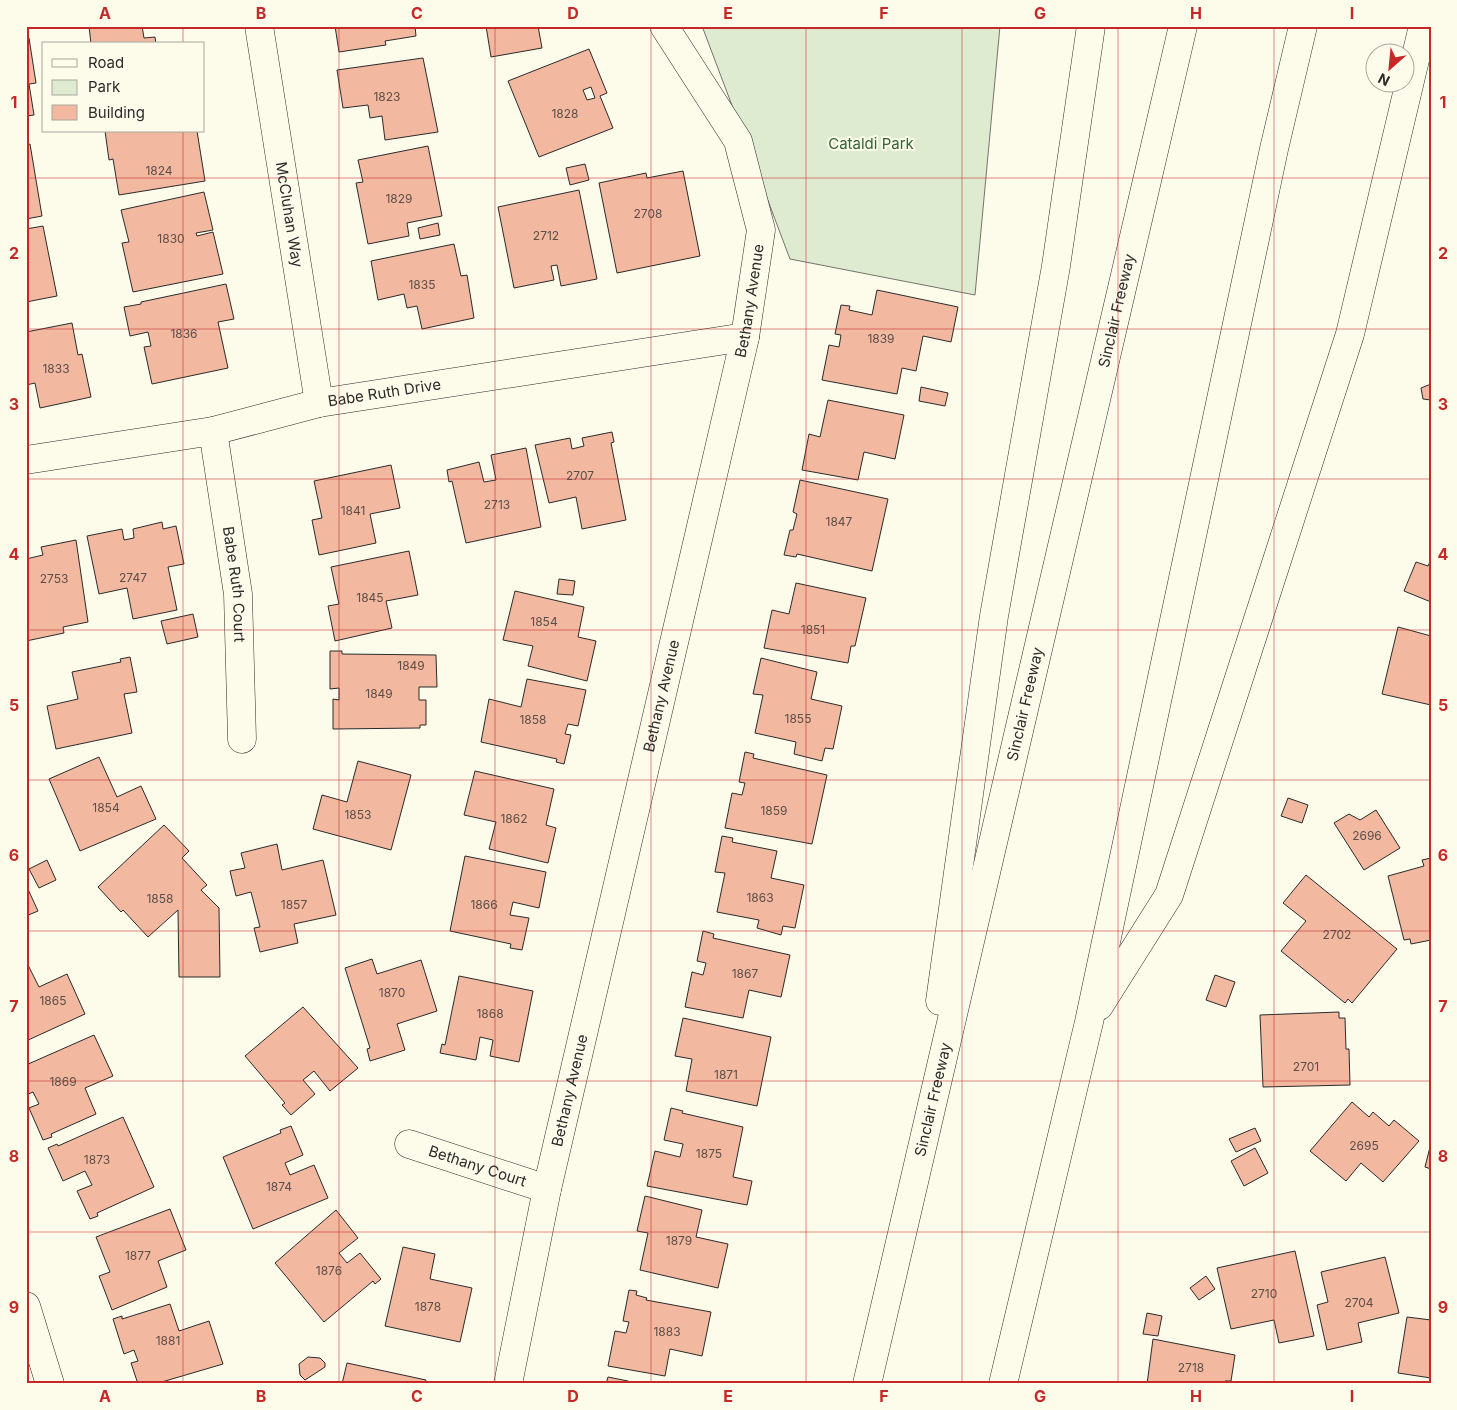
<svg xmlns="http://www.w3.org/2000/svg" width="1457" height="1410" font-family="Inter,sans-serif">
	<rect width="100%" height="100%" fill="#fdfbea"/>
	<polygon fill="#deebd1" stroke="#74746e" points="702,26 1000,26 975,295 790,259"/>
	<g fill="#f2b8a0" stroke="#2b2b2b" fill-rule="evenodd">
		<polygon points="89,26 142,26 144,38 155,37 156,44 91,44"/>
		<polygon points="335,26 415,26 416,36 385,41 386,45 339,52"/>
		<polygon points="486,26 538,26 542,48 491,57"/>
		<polygon points="29,38 36,83 29,84 34,115 26,116 26,39"/>
		<path d="M589 49 607 93 600 96 613 128 539 157 508 81ZM591 87 595 98 587 100 583 90Z"/>
		<polygon points="423,58 438,132 385,140 382,116 370,118 368,105 343,108 337,70"/>
		<polygon points="105,131 197,131 205,181 119,195 113,159 109,160"/>
		<polygon points="30,144 42,216 26,219 26,145"/>
		<polygon points="428,146 442,216 407,223 409,236 368,244 356,183 363,182 358,160"/>
		<polygon points="585,164 589,180 570,185 566,168"/>
		<polygon points="683,171 700,256 617,273 599,183 646,173 647,178"/>
		<polygon points="579,190 597,279 561,286 557,265 551,266 554,280 514,288 498,207"/>
		<polygon points="204,192 213,230 196,233 197,236 213,232 223,274 133,292 122,243 129,242 121,210"/>
		<polygon points="438,223 440,235 420,239 418,228"/>
		<polygon points="43,226 57,296 26,302 26,229"/>
		<polygon points="454,244 461,276 467,275 474,318 422,329 417,306 407,308 404,294 378,300 371,261"/>
		<polygon points="226,284 234,319 218,322 228,368 152,384 144,347 151,346 148,332 130,336 124,307 141,304 141,302"/>
		<polygon points="877,290 958,307 951,342 923,336 916,371 902,368 897,394 822,380 829,345 839,347 841,335 835,334 841,305 850,306 849,310 872,315"/>
		<polygon points="72,323 78,355 82,354 91,397 40,408 35,383 26,385 26,332"/>
		<polygon points="1431,384 1431,400 1423,399 1421,388"/>
		<polygon points="921,387 948,393 945,406 919,401"/>
		<polygon points="828,400 904,415 895,459 864,452 858,480 802,470 809,434 820,437"/>
		<polygon points="612,432 614,442 611,443 626,520 582,529 576,497 549,503 535,445 570,438 572,449 584,446 582,438"/>
		<polygon points="526,448 541,527 466,543 452,481 449,482 447,470 479,462 484,482 496,480 491,455"/>
		<polygon points="391,465 400,508 370,514 376,543 319,555 312,520 322,518 314,481"/>
		<polygon points="800,480 888,499 872,571 797,554 796,557 784,555 790,530 793,530 797,514 793,512"/>
		<polygon points="162,522 163,529 176,526 184,564 168,567 177,610 133,619 127,588 99,594 87,536 122,529 124,540 134,538 133,529"/>
		<polygon points="76,540 88,622 63,627 64,633 26,641 26,559 43,555 41,547"/>
		<polygon points="409,551 418,595 386,601 392,628 335,641 328,606 339,604 331,567"/>
		<polygon points="1431,560 1431,602 1404,591 1416,562 1428,566"/>
		<polygon points="559,579 575,581 573,595 557,594"/>
		<polygon points="796,583 866,598 855,646 851,646 848,663 764,648 772,610 789,614"/>
		<polygon points="515,591 584,607 578,637 596,641 587,681 528,666 533,646 503,640"/>
		<polygon points="193,614 198,637 167,644 161,621"/>
		<polygon points="1398,627 1431,636 1431,705 1382,694"/>
		<polygon points="330,651 342,651 342,654 436,655 437,687 419,687 419,700 426,700 426,725 420,725 420,728 333,729 333,699 339,700 339,688 330,689"/>
		<polygon points="130,657 137,692 124,694 132,733 56,749 47,706 78,699 72,672 121,662 120,659"/>
		<polygon points="761,658 817,672 811,699 842,706 833,749 825,748 822,761 794,754 796,742 755,733 763,695 753,694"/>
		<polygon points="527,679 586,690 578,726 568,724 565,734 571,735 564,764 556,762 557,759 481,742 489,699 521,707"/>
		<polygon points="745,752 754,754 753,758 827,775 812,844 725,828 732,793 742,795 745,783 739,782"/>
		<polygon points="99,757 117,797 141,786 156,819 80,851 49,779"/>
		<polygon points="358,761 411,775 391,850 313,829 322,795 347,802"/>
		<polygon points="475,771 554,789 546,825 556,828 548,863 489,849 496,822 464,815"/>
		<polygon points="1288,798 1308,805 1302,823 1281,816"/>
		<polygon points="1376,810 1400,848 1364,870 1334,823 1349,814 1360,820"/>
		<polygon points="164,825 189,851 182,858 207,885 201,890 219,908 220,977 179,977 178,910 148,937 123,910 121,912 98,887"/>
		<polygon points="722,836 733,838 732,842 777,851 771,878 804,885 795,928 783,926 781,935 757,928 759,920 717,912 725,873 715,872"/>
		<polygon points="277,844 282,870 323,860 336,915 294,924 298,943 260,952 254,928 260,927 251,892 236,896 230,871 245,868 241,853"/>
		<polygon points="465,856 546,872 539,908 513,902 510,915 529,918 522,950 510,948 511,944 450,931"/>
		<polygon points="1431,858 1431,940 1411,944 1410,939 1404,940 1388,876 1424,866 1422,860"/>
		<polygon points="47,860 56,880 39,888 29,869"/>
		<polygon points="1306,875 1397,949 1352,1003 1348,999 1345,1003 1281,951 1306,921 1283,903"/>
		<polygon points="26,885 38,911 26,916"/>
		<polygon points="703,931 714,934 713,938 790,955 781,997 749,990 743,1018 685,1007 692,972 703,975 706,963 697,961"/>
		<polygon points="372,959 377,974 421,960 437,1011 397,1024 405,1050 370,1061 367,1049 370,1048 345,968"/>
		<polygon points="26,961 39,987 67,974 85,1014 26,1041"/>
		<polygon points="1215,975 1235,982 1226,1007 1206,1000"/>
		<polygon points="459,976 533,991 519,1062 490,1056 493,1040 480,1037 476,1060 440,1053 442,1044 445,1045"/>
		<polygon points="303,1007 358,1068 330,1091 314,1071 303,1080 315,1094 291,1115 282,1105 285,1103 245,1056"/>
		<polygon points="1339,1012 1339,1018 1345,1018 1346,1049 1349,1049 1350,1085 1263,1087 1260,1015"/>
		<polygon points="683,1018 771,1037 757,1106 686,1091 692,1059 675,1056"/>
		<polygon points="94,1035 113,1076 85,1088 96,1114 51,1134 52,1137 43,1140 29,1108 39,1104 33,1092 26,1095 26,1065"/>
		<polygon points="1352,1102 1369,1117 1373,1112 1389,1126 1394,1120 1419,1141 1383,1182 1361,1163 1346,1181 1310,1151"/>
		<polygon points="671,1108 683,1111 682,1113 743,1127 733,1177 752,1181 747,1205 647,1186 655,1151 680,1157 683,1144 664,1140"/>
		<polygon points="123,1117 154,1187 97,1213 98,1216 90,1219 77,1191 92,1185 85,1171 63,1181 48,1148 57,1144 58,1146"/>
		<polygon points="291,1126 303,1155 285,1163 290,1175 314,1165 328,1198 253,1229 223,1157 281,1133 280,1130"/>
		<polygon points="1255,1128 1261,1141 1236,1152 1229,1139"/>
		<polygon points="1431,1143 1431,1169 1425,1167"/>
		<polygon points="1255,1148 1268,1173 1244,1186 1231,1161"/>
		<polygon points="645,1196 702,1210 696,1237 728,1244 718,1288 640,1270 648,1233 637,1231"/>
		<polygon points="170,1209 186,1250 158,1261 167,1287 112,1310 99,1276 110,1272 96,1237"/>
		<polygon points="336,1210 358,1238 339,1253 347,1263 360,1253 381,1279 375,1284 373,1281 324,1322 275,1263"/>
		<polygon points="403,1247 435,1254 430,1279 472,1288 460,1342 385,1326"/>
		<polygon points="1295,1251 1314,1336 1279,1343 1274,1320 1231,1329 1217,1268"/>
		<polygon points="1385,1257 1399,1313 1358,1323 1362,1342 1327,1350 1317,1305 1328,1302 1321,1272"/>
		<polygon points="1206,1276 1215,1289 1199,1300 1190,1288"/>
		<polygon points="629,1290 637,1291 636,1295 647,1298 646,1300 711,1312 702,1356 670,1349 665,1376 608,1366 615,1331 626,1333 629,1322 623,1321"/>
		<polygon points="170,1304 179,1331 209,1321 223,1364 155,1384 138,1384 131,1363 138,1361 134,1350 124,1354 113,1319 122,1316 122,1319"/>
		<polygon points="1147,1313 1162,1316 1158,1336 1143,1334"/>
		<polygon points="1407,1317 1431,1320 1431,1378 1398,1373"/>
		<polygon points="1153,1339 1235,1355 1231,1381 1225,1381 1225,1384 1147,1384"/>
		<polygon points="308,1357 320,1358 325,1363 325,1367 305,1380 300,1375 299,1364"/>
		<polygon points="347,1363 426,1380 425,1384 342,1384"/>
		<polygon points="608,1377 628,1381 633,1384 606,1384"/>
	</g>
	<g fill="none" stroke-linecap="round" stroke-linejoin="round">
		<g stroke="#2b2b2b" stroke-width="29">
			<g id="street">
				<path id="s1" d="M259 26 319 403"/>
				<path id="s2" d="M213 431 238 594 242 739"/>
				<path id="s3" d="M26 460 213 431 319 403 745 337"/>
				<path id="s4" d="M409 1144 547 1189"/>
				<polyline points="26,1306 50,1384"/>
				<path id="s5" d="M508 1384 547 1189 745 337 761 230 738 141 664 26"/>
			</g>
		</g>
		<g stroke="#2b2b2b" stroke-width="29">
			<g id="highway">
				<polyline points="940,1001 994,616 1056,266 1091,26"/>
				<polyline points="1099,1006 1169,895 1350,334 1423,26"/>
				<path id="s6" d="M867 1384 1183 26"/>
				<polyline points="1003,1384 1089,1022 1274,149 1303,26"/>
			</g>
		</g>
		<use href="#street" stroke="#fdfbea" stroke-width="28"/>
		<use href="#highway" stroke="#fdfbea" stroke-width="28"/>
	</g>
	<path fill="none" stroke="#c62828" stroke-width="1" stroke-opacity="0.55" d="M183 26V44M339 26V1384M495 26V1384M651 26V1384M806 26V1384M962 26V1384M1118 26V1384M1274 26V1384M183 131V1384M26 178H1431M26 329H1431M26 479H1431M26 630H1431M26 780H1431M26 931H1431M26 1081H1431M26 1232H1431"/>
	<g text-anchor="middle" stroke-width="4" stroke-linejoin="round" paint-order="stroke">
		<g font-size="12" fill="#5d4e48">
			<text x="387" y="101">1823</text>
			<text x="565" y="118">1828</text>
			<text x="159" y="175">1824</text>
			<text x="399" y="203">1829</text>
			<text x="648" y="218">2708</text>
			<text x="546" y="240">2712</text>
			<text x="171" y="243">1830</text>
			<text x="422" y="289">1835</text>
			<text x="184" y="338">1836</text>
			<text x="881" y="343">1839</text>
			<text x="56" y="373">1833</text>
			<text x="580" y="480">2707</text>
			<text x="497" y="509">2713</text>
			<text x="353" y="515">1841</text>
			<text x="839" y="526">1847</text>
			<text x="133" y="582">2747</text>
			<text x="54" y="583">2753</text>
			<text x="370" y="602">1845</text>
			<text x="544" y="626">1854</text>
			<text x="813" y="634">1851</text>
			<text x="411" y="670">1849</text>
			<text x="379" y="698">1849</text>
			<text x="798" y="723">1855</text>
			<text x="533" y="724">1858</text>
			<text x="106" y="812">1854</text>
			<text x="774" y="815">1859</text>
			<text x="358" y="819">1853</text>
			<text x="514" y="823">1862</text>
			<text x="1367" y="840">2696</text>
			<text x="760" y="902">1863</text>
			<text x="160" y="903">1858</text>
			<text x="294" y="909">1857</text>
			<text x="484" y="909">1866</text>
			<text x="1337" y="939">2702</text>
			<text x="745" y="978">1867</text>
			<text x="392" y="997">1870</text>
			<text x="53" y="1005">1865</text>
			<text x="490" y="1018">1868</text>
			<text x="1306" y="1071">2701</text>
			<text x="726" y="1079">1871</text>
			<text x="63" y="1086">1869</text>
			<text x="1364" y="1150">2695</text>
			<text x="709" y="1158">1875</text>
			<text x="97" y="1164">1873</text>
			<text x="279" y="1191">1874</text>
			<text x="679" y="1245">1879</text>
			<text x="138" y="1260">1877</text>
			<text x="329" y="1275">1876</text>
			<text x="1264" y="1298">2710</text>
			<text x="1359" y="1307">2704</text>
			<text x="428" y="1311">1878</text>
			<text x="667" y="1336">1883</text>
			<text x="168" y="1345">1881</text>
			<text x="1191" y="1372">2718</text>
		</g>
		<g font-size="15" fill="#34623c" stroke="#fdfbea">
			<text x="871" y="149">Cataldi Park</text>
		</g>
		<g font-size="15" fill="#2b2b2b" stroke="#fdfbea">
			<text dy="5" stroke="none"><textPath href="#s1" startOffset="191">McCluhan Way</textPath></text>
			<text dy="5" stroke="none"><textPath href="#s5" startOffset="1110">Bethany Avenue</textPath></text>
			<text dy="5" stroke="none"><textPath href="#s6" startOffset="1102">Sinclair Freeway</textPath></text>
			<text dy="5" stroke="none"><textPath href="#s3" startOffset="365">Babe Ruth Drive</textPath></text>
			<text dy="5" stroke="none"><textPath href="#s2" startOffset="155">Babe Ruth Court</textPath></text>
			<text dy="5" stroke="none"><textPath href="#s5" startOffset="705">Bethany Avenue</textPath></text>
			<text dy="5" stroke="none"><textPath href="#s6" startOffset="698">Sinclair Freeway</textPath></text>
			<text dy="5" stroke="none"><textPath href="#s5" startOffset="300">Bethany Avenue</textPath></text>
			<text dy="5" stroke="none"><textPath href="#s6" startOffset="292">Sinclair Freeway</textPath></text>
			<text dy="5" stroke="none"><textPath href="#s4" startOffset="72">Bethany Court</textPath></text>
		</g>
	</g>
	<rect width="1457" height="1410" fill="none" stroke="#fdfbea" stroke-width="55"/>
	<rect x="42" y="42" width="162" height="90" fill="#fdfbea" stroke="#a9a89e"/>
	<rect x="52" y="59" width="25" height="8" fill="#fdfbea" stroke="#a9a89e"/>
	<text x="88" y="68" font-size="15" fill="#2b2b2b">Road</text>
	<rect x="52" y="80" width="25" height="15" fill="#deebd1" stroke="#a9a89e"/>
	<text x="88" y="92" font-size="15" fill="#2b2b2b">Park</text>
	<rect x="52" y="105" width="25" height="15" fill="#f2b8a0" stroke="#a9a89e"/>
	<text x="88" y="118" font-size="15" fill="#2b2b2b">Building</text>
	<g transform="translate(1390 68) rotate(207)"><circle r="24" fill="#fdfbea" stroke="#a9a89e"/>
	<path d="M0-4L9 19L0 12L-9 19Z" fill="#c62828"/>
	<text y="-8" font-size="14" font-weight="bold" text-anchor="middle" fill="#2b2b2b">N</text>
	</g>
	<rect x="28" y="28" width="1402" height="1354" fill="none" stroke="#c62828" stroke-width="2"/>
	<g font-size="16" text-anchor="middle" font-weight="bold" fill="#c62828">
		<text x="105" y="19">A</text>
		<text x="261" y="19">B</text>
		<text x="417" y="19">C</text>
		<text x="573" y="19">D</text>
		<text x="728" y="19">E</text>
		<text x="884" y="19">F</text>
		<text x="1040" y="19">G</text>
		<text x="1196" y="19">H</text>
		<text x="1352" y="19">I</text>
		<text x="14" y="108">1</text>
		<text x="1443" y="108">1</text>
		<text x="14" y="259">2</text>
		<text x="1443" y="259">2</text>
		<text x="14" y="410">3</text>
		<text x="1443" y="410">3</text>
		<text x="14" y="560">4</text>
		<text x="1443" y="560">4</text>
		<text x="14" y="711">5</text>
		<text x="1443" y="711">5</text>
		<text x="14" y="861">6</text>
		<text x="1443" y="861">6</text>
		<text x="14" y="1012">7</text>
		<text x="1443" y="1012">7</text>
		<text x="14" y="1162">8</text>
		<text x="1443" y="1162">8</text>
		<text x="14" y="1313">9</text>
		<text x="1443" y="1313">9</text>
		<text x="105" y="1402">A</text>
		<text x="261" y="1402">B</text>
		<text x="417" y="1402">C</text>
		<text x="573" y="1402">D</text>
		<text x="728" y="1402">E</text>
		<text x="884" y="1402">F</text>
		<text x="1040" y="1402">G</text>
		<text x="1196" y="1402">H</text>
		<text x="1352" y="1402">I</text>
	</g>
</svg>
